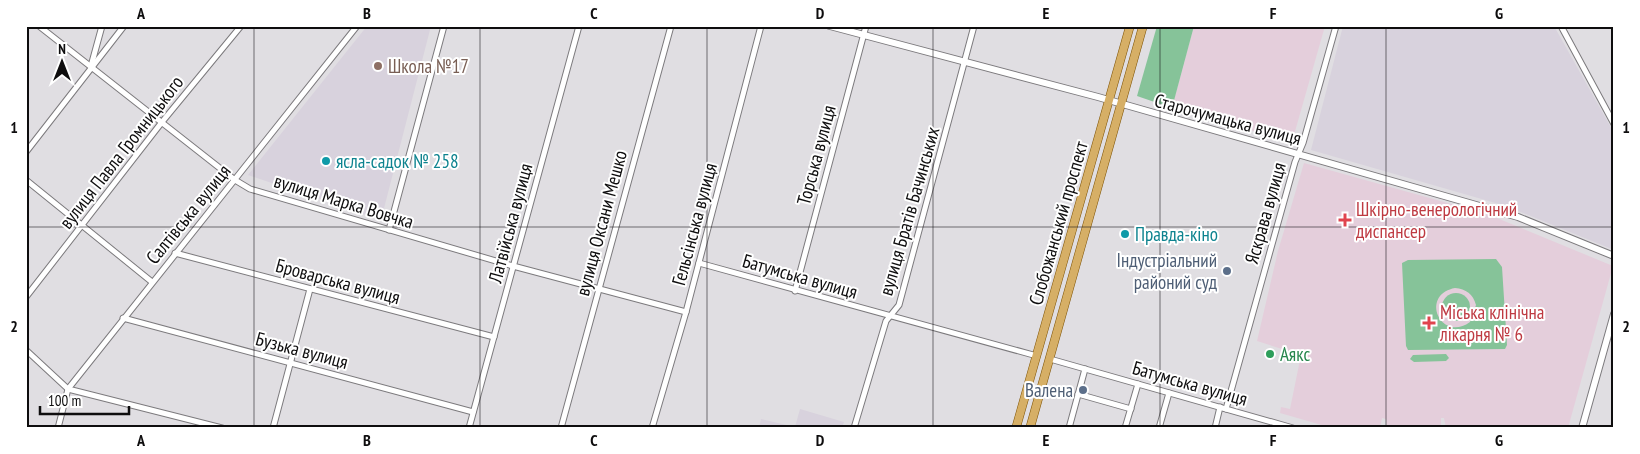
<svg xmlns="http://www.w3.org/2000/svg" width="1640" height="454" font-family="'PT Sans Narrow',sans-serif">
	<rect width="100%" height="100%" fill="#e0dee2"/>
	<g fill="#d8d2dd">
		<polygon points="367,26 431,26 381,220 248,175"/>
		<polygon points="1343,26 1554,26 1614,133 1614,250 1506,206 1311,150"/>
		<polygon points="800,409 844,422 842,428 759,428 761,419 795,427"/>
	</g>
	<g fill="#e4cedb">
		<polygon points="1194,26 1325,26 1292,142 1172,108"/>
		<polygon points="1304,163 1487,214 1613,266 1568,428 1446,428 1444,418 1441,418 1441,428 1387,428 1386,419 1382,418 1380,428 1332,428 1280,413 1281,407 1290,409 1301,355 1257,341 1278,251"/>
	</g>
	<g fill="#86c399" fill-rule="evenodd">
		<polygon points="1157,26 1194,26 1172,108 1137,96"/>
		<path d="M1496 259 1502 267 1507 345 1505 349 1408 350 1406 346 1402 263 1408 260ZM1455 288C1466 289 1473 294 1476 305L1470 322C1441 343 1419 295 1455 288Z"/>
		<circle cx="1456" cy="307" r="14"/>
		<polygon points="1446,354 1449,358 1446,361 1414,362 1410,359 1413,355"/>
	</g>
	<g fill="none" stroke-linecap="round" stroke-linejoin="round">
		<g stroke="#7c7a7d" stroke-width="7">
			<g id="minor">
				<polyline points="39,26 235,180 250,189 513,266 686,312"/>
				<polyline points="1561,26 1614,124"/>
				<polyline points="91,66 102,26"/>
				<polyline points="26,152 124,26"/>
				<polyline points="26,180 152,282"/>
				<polyline points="389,230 444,26"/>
				<polyline points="175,253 494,337"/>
				<polyline points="699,263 1037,356"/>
				<polyline points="795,291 866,26"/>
				<polyline points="26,297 162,122 241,26"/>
				<polyline points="123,318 473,412"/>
				<polyline points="26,350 68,389 222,428"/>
				<polyline points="1050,359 1293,428"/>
				<polyline points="1078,394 1131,409"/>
				<polyline points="1226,409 1295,162 1303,143 1336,26"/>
				<polyline points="58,428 68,389 357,26"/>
				<polyline points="273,428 310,289"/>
				<polyline points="469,428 579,26"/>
				<polyline points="561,428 671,26"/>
				<polyline points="652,428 686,312 761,26"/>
				<polyline points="854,428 886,321 899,305 974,26"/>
				<polyline points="1069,428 1085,369"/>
				<polyline points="1125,428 1138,384"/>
				<polyline points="1159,428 1169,393"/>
				<polyline points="1215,428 1220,407"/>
			</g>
		</g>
		<g stroke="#7c7a7d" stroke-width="8">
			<g id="tertiary">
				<polyline points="830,26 1098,97 1518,217 1614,256"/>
				<polyline points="1582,428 1614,314"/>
			</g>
		</g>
		<g stroke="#7e5305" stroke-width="9">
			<g id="primary">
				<polyline points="1016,428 1130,26"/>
				<polyline points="1030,428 1143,26"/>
			</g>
		</g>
		<use href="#minor" stroke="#fff" stroke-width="5"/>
		<use href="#tertiary" stroke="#fff" stroke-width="6"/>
		<use href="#primary" stroke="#d6af66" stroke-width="8"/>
	</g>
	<path fill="none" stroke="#0e0d0e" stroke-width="1" stroke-opacity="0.55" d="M254 26V428M480 26V428M707 26V428M933 26V428M1160 26V428M1386 26V428M26 227H1614"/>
	<circle fill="#8d6e63" stroke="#fff" stroke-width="2" cx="378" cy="66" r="5"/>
	<g fill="#0f9aa8" stroke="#fff" stroke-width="2">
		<circle cx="326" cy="161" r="5"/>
		<circle cx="1125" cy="234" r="5"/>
	</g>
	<g fill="#e0444e" stroke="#fff" stroke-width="2">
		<path d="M1342.5 212.5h5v5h5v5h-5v5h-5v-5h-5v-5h5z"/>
		<path d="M1426.5 315.5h5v5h5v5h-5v5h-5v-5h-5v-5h5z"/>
	</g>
	<g fill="#5c6f8a" stroke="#fff" stroke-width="2">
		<circle cx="1227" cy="271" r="5"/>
		<circle cx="1083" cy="390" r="5"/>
	</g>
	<circle fill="#2e9e5b" stroke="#fff" stroke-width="2" cx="1270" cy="354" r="5"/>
	<g text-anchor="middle" stroke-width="4" stroke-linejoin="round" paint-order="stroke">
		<g font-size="19" fill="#785e54" stroke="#fff" text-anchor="start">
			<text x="388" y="73">Школа №17</text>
		</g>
		<g font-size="19" fill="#0e0d0e" stroke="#fff">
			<text transform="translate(1228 119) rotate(15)" y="7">Старочумацька вулиця</text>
			<text transform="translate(121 152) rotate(-52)" y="7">вулиця Павла Громницького</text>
			<text transform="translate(816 155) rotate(-75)" y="7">Торська вулиця</text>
			<text transform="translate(344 201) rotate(17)" y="7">вулиця Марка Вовчка</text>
			<text transform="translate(909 211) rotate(-74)" y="7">вулиця Братів Бачинських</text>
			<text transform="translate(1265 213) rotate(-74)" y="7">Яскрава вулиця</text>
			<text transform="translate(188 214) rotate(-51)" y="7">Салтівська вулиця</text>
			<text transform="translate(510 223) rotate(-75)" y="7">Латвійська вулиця</text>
			<text transform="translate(601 223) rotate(-75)" y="7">вулиця Оксани Мешко</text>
			<text transform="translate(1058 223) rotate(-74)" y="7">Слобожанський проспект</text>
			<text transform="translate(694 224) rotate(-75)" y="7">Гельсінська вулиця</text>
			<text transform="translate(800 276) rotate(16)" y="7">Батумська вулиця</text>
			<text transform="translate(338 281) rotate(15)" y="7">Броварська вулиця</text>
			<text transform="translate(302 350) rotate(15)" y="7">Бузька вулиця</text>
			<text transform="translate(1190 383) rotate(16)" y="7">Батумська вулиця</text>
		</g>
		<g font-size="19" fill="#0d838f" stroke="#fff" text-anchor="start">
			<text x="336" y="168">ясла-садок № 258</text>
			<text x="1135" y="241">Правда-кіно</text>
		</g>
		<g font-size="19" fill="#be3a42" stroke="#fff" text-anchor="start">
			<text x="1356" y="216">Шкірно-венерологічний<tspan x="1356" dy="22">диспансер</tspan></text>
			<text x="1440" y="319">Міська клінічна<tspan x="1440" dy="22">лікарня № 6</tspan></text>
		</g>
		<g font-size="19" fill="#4e5e75" stroke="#fff" text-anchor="end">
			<text x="1217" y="267">Індустріальний<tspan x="1217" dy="22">районий суд</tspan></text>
			<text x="1073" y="397">Валена</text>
		</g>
		<g font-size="19" fill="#27864d" stroke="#fff" text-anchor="start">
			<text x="1280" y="361">Аякс</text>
		</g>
	</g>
	<rect width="1640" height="454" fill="none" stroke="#ffffff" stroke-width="55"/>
	<g transform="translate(62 62)" stroke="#ffffff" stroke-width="4" paint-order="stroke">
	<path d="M0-4L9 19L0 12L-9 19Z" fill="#0e0d0e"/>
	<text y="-8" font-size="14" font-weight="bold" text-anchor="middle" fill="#0e0d0e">N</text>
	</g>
	<path d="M40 406v8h89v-8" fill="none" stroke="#0e0d0e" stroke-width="2.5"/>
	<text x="48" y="406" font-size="15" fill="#0e0d0e" stroke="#ffffff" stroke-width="4" paint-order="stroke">100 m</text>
	<rect x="28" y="28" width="1584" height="398" fill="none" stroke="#0e0d0e" stroke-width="2"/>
	<g font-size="16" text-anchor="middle" font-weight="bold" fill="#0e0d0e">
		<text x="141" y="19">A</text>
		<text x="367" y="19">B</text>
		<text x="594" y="19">C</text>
		<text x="820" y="19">D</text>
		<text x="1046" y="19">E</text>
		<text x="1273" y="19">F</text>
		<text x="1499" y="19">G</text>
		<text x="14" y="133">1</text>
		<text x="1626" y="133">1</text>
		<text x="14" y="332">2</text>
		<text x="1626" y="332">2</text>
		<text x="141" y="446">A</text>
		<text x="367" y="446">B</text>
		<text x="594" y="446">C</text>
		<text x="820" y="446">D</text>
		<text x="1046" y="446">E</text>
		<text x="1273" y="446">F</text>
		<text x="1499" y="446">G</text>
	</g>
</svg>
